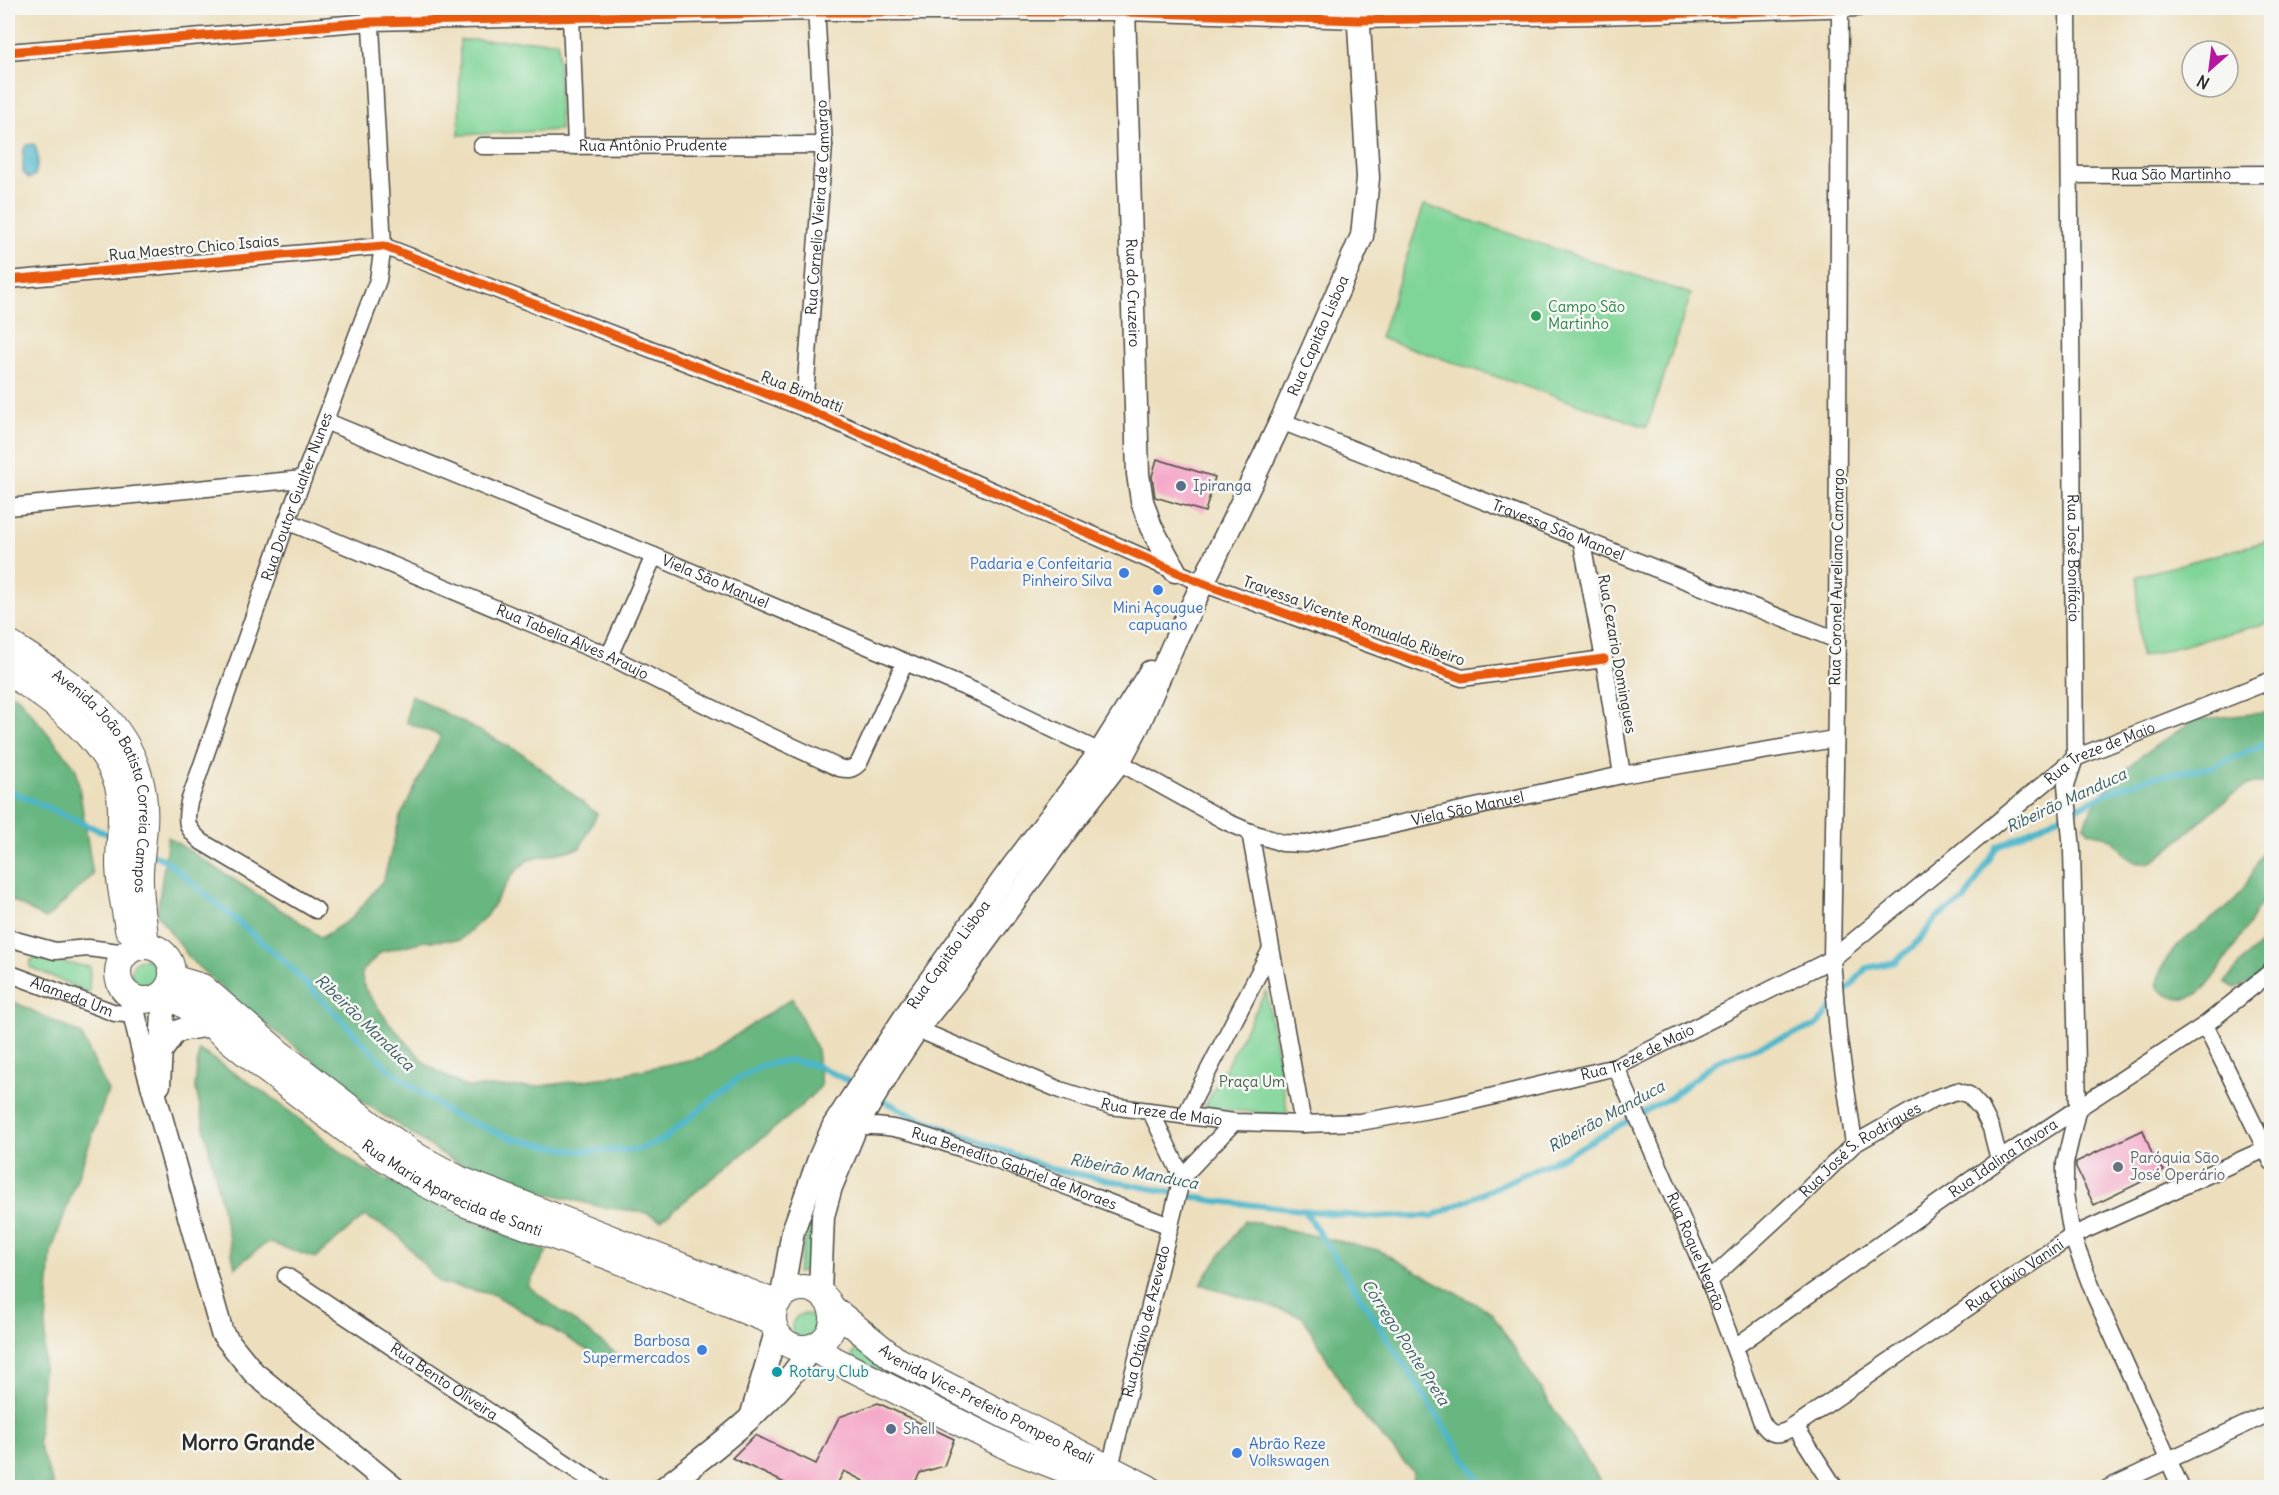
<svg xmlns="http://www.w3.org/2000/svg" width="2279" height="1495" font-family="Delius,sans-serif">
	<rect width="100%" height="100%" fill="#f6f6f2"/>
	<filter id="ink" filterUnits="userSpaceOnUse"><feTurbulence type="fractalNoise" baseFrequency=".0167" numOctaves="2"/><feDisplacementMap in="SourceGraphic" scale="12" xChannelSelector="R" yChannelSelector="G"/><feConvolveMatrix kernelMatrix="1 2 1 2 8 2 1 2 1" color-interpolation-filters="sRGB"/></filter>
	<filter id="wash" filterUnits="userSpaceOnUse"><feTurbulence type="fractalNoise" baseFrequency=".008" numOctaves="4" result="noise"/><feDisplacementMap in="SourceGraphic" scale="24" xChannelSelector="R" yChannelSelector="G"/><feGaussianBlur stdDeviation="1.35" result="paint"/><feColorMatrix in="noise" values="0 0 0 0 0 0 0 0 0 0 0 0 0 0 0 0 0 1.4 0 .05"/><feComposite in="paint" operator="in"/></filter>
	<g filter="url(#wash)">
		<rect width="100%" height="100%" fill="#eddfbd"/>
		<g fill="#7fd497" stroke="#558061" stroke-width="1.5">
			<polygon points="460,40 558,41 560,130 459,135"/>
			<polygon points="1424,205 1691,294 1647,427 1380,338"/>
			<polygon points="2271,540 2271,622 2140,657 2137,576"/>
			<polygon points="35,958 90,967 89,993 30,967 31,960"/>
			<circle cx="144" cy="972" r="13"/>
			<polygon points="1266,991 1288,1115 1204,1108"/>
			<polygon points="812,1214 817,1269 797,1273"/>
			<circle cx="805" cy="1327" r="13"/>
			<polygon points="856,1348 877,1363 967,1411 972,1417 851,1358"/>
		</g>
		<g fill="#67b680" stroke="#497056" stroke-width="1.5">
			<polygon points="8,692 18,697 76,768 93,875 46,919 8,898"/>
			<polygon points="411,695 523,754 597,814 580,848 528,860 512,875 486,916 460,940 424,941 381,952 361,973 365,989 386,1019 427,1065 465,1087 533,1087 608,1077 703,1057 792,998 817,1050 821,1086 798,1109 661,1220 644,1212 601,1207 497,1180 450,1159 360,1100 309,1057 243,1007 192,961 157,914 168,837 309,928 321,938 352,918 384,879 400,817 441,736 406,722"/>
			<path d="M2271 712V786C2266 784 2259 782 2254 783 2235 787 2188 834 2170 848 2162 855 2154 864 2142 863 2124 863 2122 844 2107 837 2102 834 2095 834 2089 832L2084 825 2092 808 2109 785 2138 758 2194 720Z"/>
			<path d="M2271 834C2272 847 2275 874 2270 885 2264 901 2211 987 2199 993 2183 1002 2169 999 2157 987 2160 942 2212 926 2238 896 2249 884 2263 850 2271 834Z"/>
			<polygon points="2271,934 2271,962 2254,981 2235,988 2225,982 2250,953"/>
			<polygon points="8,999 81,1034 108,1091 51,1252 38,1443 54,1487 8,1487"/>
			<polygon points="199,1050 271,1097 359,1166 438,1205 511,1237 547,1251 528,1286 619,1356 612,1365 495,1295 440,1283 397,1234 365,1216 315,1258 268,1242 235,1267 195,1085"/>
			<polygon points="1245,1220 1378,1250 1491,1312 1604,1487 1412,1487 1413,1472 1354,1405 1303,1317 1200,1284"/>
		</g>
		<path fill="#4cb6ca" stroke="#3c707a" stroke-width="1.5" d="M34 144C40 155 38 163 35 175L29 179 23 172V152L26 145Z"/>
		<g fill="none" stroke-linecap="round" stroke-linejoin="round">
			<g stroke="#4cb6ca" stroke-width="6">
				<polyline points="8,790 114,837"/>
				<polyline points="148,852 167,861 285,962 390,1070 452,1115 514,1139 577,1151 636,1150 664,1139 736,1080 761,1066 789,1060 818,1066 856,1085"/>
				<polyline points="1839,1000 1866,968 1895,962 1919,941 1937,917 1964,901 1997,847 2107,793 2152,777 2213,767 2272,741"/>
				<polyline points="878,1097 907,1113 1051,1169 1215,1201 1367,1217 1433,1216 1568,1154 1671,1097 1717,1061 1816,1026 1832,1008"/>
				<polyline points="1305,1211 1484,1488"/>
			</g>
		</g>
		<g id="blocks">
			<g fill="#f5a1c5">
				<polygon points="1157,459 1215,477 1205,512 1155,497 1152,476"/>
				<polygon points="2143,1130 2152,1154 2164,1171 2094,1205 2076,1168 2076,1162"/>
				<polygon points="878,1403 954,1439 944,1466 920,1473 912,1488 877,1488 844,1471 835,1488 795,1488 732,1458 755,1435 816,1464 839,1417"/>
			</g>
		</g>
	</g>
	<g filter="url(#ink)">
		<use href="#blocks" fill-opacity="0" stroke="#484641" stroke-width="1.5"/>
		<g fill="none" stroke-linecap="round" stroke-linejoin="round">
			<g stroke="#484641" stroke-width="19">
				<g id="street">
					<polyline points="1840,8 1837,640 1832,959 1838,1033 1854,1144"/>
					<path id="s1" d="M2068 8 2075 758 2066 785 2072 850 2078 1107 2065 1163V1194L2072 1236 2095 1296 2181 1488"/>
					<polyline points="571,17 576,146"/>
					<polyline points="8,52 371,22 816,12 1124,12 1358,20 1596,16 1858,8"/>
					<path id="s2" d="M482 146 824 145"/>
					<path id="s3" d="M2071 175 2272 174"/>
					<polyline points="8,280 383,246 804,408 1202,583 1462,678 1604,659"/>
					<path id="s4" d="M804 408 824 145 816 8"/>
					<path id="s5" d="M325 421 654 556 974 691 1100 752"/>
					<path id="s6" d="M1281 421 1837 640"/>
					<polyline points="8,507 303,479"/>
					<path id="s7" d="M287 521 609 656 738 721 839 768C848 770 852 770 859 763L905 662"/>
					<polyline points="1581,538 1604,659 1622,775"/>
					<polyline points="609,656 654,556"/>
					<path id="s8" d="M1119 762 1227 822 1250 832 1282 843 1306 844 1622 775 1834 739"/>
					<polyline points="1250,832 1303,1124"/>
					<path id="s9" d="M316 910 202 842C186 828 185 823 189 802L287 521 378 280 383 246 370 8"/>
					<polyline points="8,938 55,951 88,948 127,953"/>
					<path id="s10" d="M8 973 115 1013 135 1015"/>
					<polyline points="2205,1025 2272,1162"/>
					<path id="s11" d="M917 1029 1060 1090 1111 1106 1234 1122 1303 1124 1360 1122 1452 1106 1616 1067 1832 959 2075 758 2272 680"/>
					<path id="s12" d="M1616 1067 1709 1281 1761 1420C1770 1438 1780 1436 1795 1426L2072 1236 2272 1146"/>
					<polyline points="1151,1112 1182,1177"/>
					<polyline points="1185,1116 1270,951"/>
					<path id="s13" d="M856 1127C894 1122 928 1138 963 1149 1033 1172 1101 1200 1170 1226"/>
					<path id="s14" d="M286 1276 603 1488"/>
					<path id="s15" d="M1709 1281 1800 1197 1854 1144 1933 1099 1957 1091 1969 1095 1981 1108 1991 1128 1999 1160"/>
					<path id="s16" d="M1735 1347 1999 1160 2205 1025 2272 971"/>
					<polyline points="1795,1426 1835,1488"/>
					<path id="s17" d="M1110 1467 1182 1177 1234 1122"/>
					<polyline points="2108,1488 2272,1412"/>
				</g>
			</g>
			<g stroke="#484641" stroke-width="25">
				<g id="secondary">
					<path id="s18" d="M1124 8 1138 474 1142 501 1151 527 1175 571"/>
					<polyline points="130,996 145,1060 222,1333 254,1373 394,1488"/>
					<polyline points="160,1053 174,1033 184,1029 212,1025"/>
					<polyline points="159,1085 164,993"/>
					<path id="s19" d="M820 1292 823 1216 831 1187 856 1127 890 1070 917 1029 958 978 1073 821 1119 762 1138 726 1174 643 1281 421 1362 236 1368 178 1358 8"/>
					<path id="s20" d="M782 1295 793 1231 819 1159 834 1125 918 997 1013 866 1100 752 1150 672"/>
					<polyline points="752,1414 776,1332"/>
					<path d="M664 1488C717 1446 774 1406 811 1348"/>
				</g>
			</g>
			<g stroke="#484641" stroke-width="28">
				<g id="primary">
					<path id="s21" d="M8 643C66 680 133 719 143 795 147 821 141 847 140 873 139 897 144 923 146 946"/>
					<path d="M8 672C49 698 112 742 120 795 123 819 119 841 119 864 119 885 125 908 128 929"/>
					<circle cx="145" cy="973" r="27"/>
					<polyline points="172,978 202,987 278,1052 376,1128 418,1157 459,1179 776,1303"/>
					<path id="s22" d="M164 993 193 1010 264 1068 378 1154 424 1183 466 1204 605 1255 773 1322"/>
					<circle cx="803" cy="1318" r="30"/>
					<path id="s23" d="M832 1308 895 1359 1148 1488"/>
					<polyline points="811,1348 1014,1450 1076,1474 1102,1488"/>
				</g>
			</g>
			<use href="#street" stroke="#fff" stroke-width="16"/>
			<use href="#secondary" stroke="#fff" stroke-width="22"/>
			<use href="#primary" stroke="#fff" stroke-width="26"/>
			<g stroke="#f6f6f2" stroke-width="13">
				<g id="cycleway">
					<polyline points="8,52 371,22 816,12 1124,12 1358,20 1596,16 1858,8"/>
					<polyline points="8,280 383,246 804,408 1202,583 1462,678 1604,659"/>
				</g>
			</g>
			<use href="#cycleway" stroke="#e8590c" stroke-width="9"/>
		</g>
	</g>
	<circle fill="#2e9e5b" stroke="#f6f6f2" stroke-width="2" cx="1536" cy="316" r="6"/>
	<g fill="#5c6f8a" stroke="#f6f6f2" stroke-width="2">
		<circle cx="1181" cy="486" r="6"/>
		<circle cx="891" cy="1429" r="6"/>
	</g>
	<g fill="#3f7fe0" stroke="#f6f6f2" stroke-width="2">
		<circle cx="1124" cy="573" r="6"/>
		<circle cx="1158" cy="590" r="6"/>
		<circle cx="702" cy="1350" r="6"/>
		<circle cx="1237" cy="1453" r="6"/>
	</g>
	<circle fill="#6b7280" stroke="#f6f6f2" stroke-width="2" cx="2118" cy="1167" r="6"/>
	<circle fill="#0f9aa8" stroke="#f6f6f2" stroke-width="2" cx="777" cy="1372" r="6"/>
	<g text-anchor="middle" stroke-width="5" stroke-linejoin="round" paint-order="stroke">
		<g font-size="15" fill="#2b2b2b" stroke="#f6f6f2">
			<text dy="5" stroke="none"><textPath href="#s2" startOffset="171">Rua Antônio Prudente</textPath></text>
			<text dy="5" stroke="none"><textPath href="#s3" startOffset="100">Rua São Martinho</textPath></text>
			<text dy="5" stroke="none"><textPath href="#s4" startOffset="201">Rua Cornelio Vieira de Camargo</textPath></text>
			<text transform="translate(194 248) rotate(-5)" y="5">Rua Maestro Chico Isaias</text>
			<text dy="5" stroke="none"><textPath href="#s18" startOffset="285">Rua do Cruzeiro</textPath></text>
			<text dy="5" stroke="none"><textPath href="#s19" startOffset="1092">Rua Capitão Lisboa</textPath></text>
			<text transform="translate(802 392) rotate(22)" y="5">Rua Bimbatti</text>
			<text dy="5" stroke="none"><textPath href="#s9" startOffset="502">Rua Doutor Gualter Nunes</textPath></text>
			<text dy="5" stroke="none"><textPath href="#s6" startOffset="298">Travessa São Manoel</textPath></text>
			<text dy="5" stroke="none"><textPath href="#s1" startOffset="550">Rua José Bonifácio</textPath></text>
			<text transform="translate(1837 577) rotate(-89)" y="5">Rua Coronel Aureliano Camargo</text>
			<text dy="5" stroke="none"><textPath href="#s5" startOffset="422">Viela São Manuel</textPath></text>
			<text transform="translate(1354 621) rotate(20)" y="5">Travessa Vicente Romualdo Ribeiro</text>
			<text dy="5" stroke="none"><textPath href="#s7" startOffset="310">Rua Tabelia Alves Araujo</textPath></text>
			<text transform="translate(1617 654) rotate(80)" y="5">Rua Cezario Domingues</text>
			<text dy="5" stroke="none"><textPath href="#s11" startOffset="1302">Rua Treze de Maio</textPath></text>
			<text dy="5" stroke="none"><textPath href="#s21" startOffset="182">Avenida João Batista Correia Campos</textPath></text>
			<text dy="5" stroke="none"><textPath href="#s8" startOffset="372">Viela São Manuel</textPath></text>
			<text dy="5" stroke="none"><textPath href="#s20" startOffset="384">Rua Capitão Lisboa</textPath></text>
			<text dy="5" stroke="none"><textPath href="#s10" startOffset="68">Alameda Um</textPath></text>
			<text dy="5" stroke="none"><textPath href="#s11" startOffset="746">Rua Treze de Maio</textPath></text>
			<text dy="5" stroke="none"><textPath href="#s11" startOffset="260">Rua Treze de Maio</textPath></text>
			<text dy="5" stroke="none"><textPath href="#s15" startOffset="201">Rua José S. Rodrigues</textPath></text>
			<text dy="5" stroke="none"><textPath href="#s16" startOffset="328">Rua Idalina Tavora</textPath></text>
			<text dy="5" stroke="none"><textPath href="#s13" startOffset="165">Rua Benedito Gabriel de Moraes</textPath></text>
			<text dy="5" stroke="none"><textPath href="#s22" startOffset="350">Rua Maria Aparecida de Santi</textPath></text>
			<text dy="5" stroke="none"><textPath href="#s12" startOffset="201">Rua Roque Negrão</textPath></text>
			<text dy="5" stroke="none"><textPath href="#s12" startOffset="690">Rua Flávio Vanini</textPath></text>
			<text dy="5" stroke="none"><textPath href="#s17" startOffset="150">Rua Otávio de Azevedo</textPath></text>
			<text dy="5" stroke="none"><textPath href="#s14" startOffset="190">Rua Bento Oliveira</textPath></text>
			<text dy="5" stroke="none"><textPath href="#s23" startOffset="183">Avenida Vice-Prefeito Pompeo Reali</textPath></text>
		</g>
		<g font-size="15" fill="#27864d" stroke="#f6f6f2" text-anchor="start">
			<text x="1548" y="312">Campo São<tspan x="1548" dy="17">Martinho</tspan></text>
		</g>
		<g font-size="15" fill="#4e5e75" stroke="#f6f6f2" text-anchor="start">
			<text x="1193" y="491">Ipiranga</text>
			<text x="903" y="1434">Shell</text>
		</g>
		<g font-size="15" fill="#366cbe" stroke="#f6f6f2" text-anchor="end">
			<text x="1112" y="569">Padaria e Confeitaria<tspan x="1112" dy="17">Pinheiro Silva</tspan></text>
			<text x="1158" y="613" text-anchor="middle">Mini Açougue<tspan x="1158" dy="17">capuano</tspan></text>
			<text x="690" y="1346">Barbosa<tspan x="690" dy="17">Supermercados</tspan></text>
			<text x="1249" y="1449" text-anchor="start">Abrão Reze<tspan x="1249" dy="17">Volkswagen</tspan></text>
		</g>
		<g font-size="15" fill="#445e4b" stroke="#f6f6f2">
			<text x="1252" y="1087">Praça Um</text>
		</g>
		<g font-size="15" fill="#5b616d" stroke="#f6f6f2" text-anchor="start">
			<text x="2130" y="1163">Paróquia São<tspan x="2130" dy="17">José Operário</tspan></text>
		</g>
		<g font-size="15" fill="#0d838f" stroke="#f6f6f2" text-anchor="start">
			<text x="789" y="1377">Rotary Club</text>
		</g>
		<g font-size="16" font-style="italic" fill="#375c63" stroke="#f6f6f2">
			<text transform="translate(2066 800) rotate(-25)" y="6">Ribeirão Manduca</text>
			<text transform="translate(365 1022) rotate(44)" y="6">Ribeirão Manduca</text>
			<text transform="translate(1606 1116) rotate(-29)" y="6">Ribeirão Manduca</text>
			<text transform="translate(1134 1171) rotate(11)" y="6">Ribeirão Manduca</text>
			<text transform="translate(1406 1342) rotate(57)" y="6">Córrego Ponte Preta</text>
		</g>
		<g font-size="21" font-weight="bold" fill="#2b2b2b" stroke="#f6f6f2">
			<text x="248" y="1450">Morro Grande</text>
		</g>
	</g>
	<rect width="2279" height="1495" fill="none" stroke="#f6f6f2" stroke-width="30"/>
	<g transform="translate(2210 69) rotate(208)"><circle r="28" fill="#f6f6f2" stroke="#a5a5a2" stroke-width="1.5"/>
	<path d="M0-4.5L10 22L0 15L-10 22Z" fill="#b5179e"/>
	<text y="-9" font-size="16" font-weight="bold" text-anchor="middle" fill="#2b2b2b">N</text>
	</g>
</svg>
